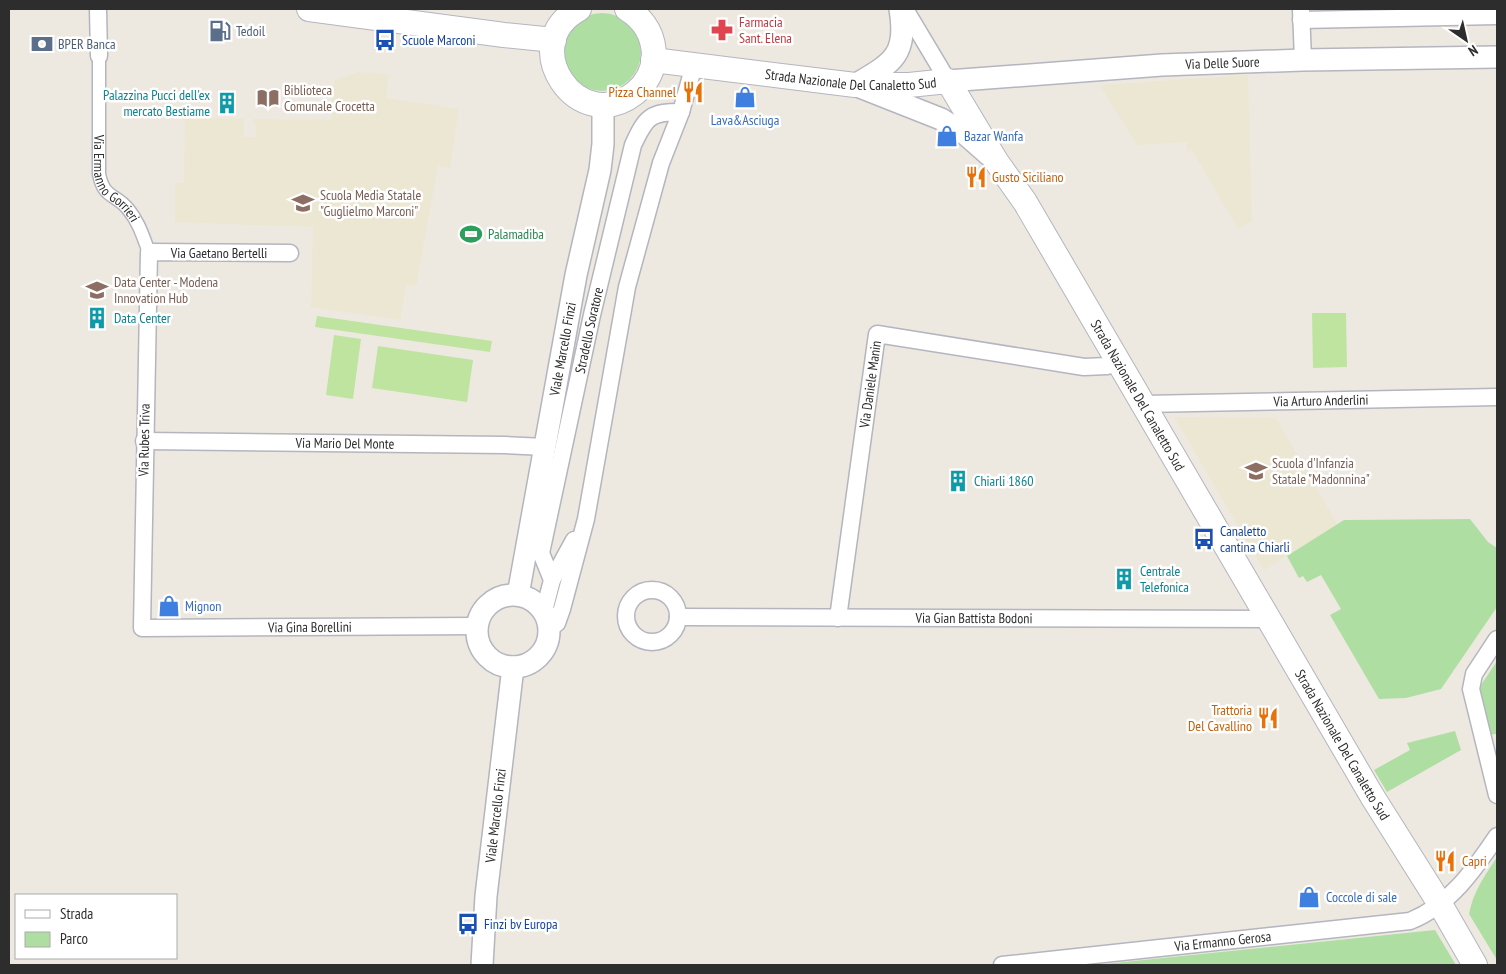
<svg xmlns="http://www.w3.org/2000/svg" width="1506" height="974" font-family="'PT Sans Narrow',sans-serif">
	<rect width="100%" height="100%" fill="#ede9e1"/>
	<g fill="#ece7d2">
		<polygon points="359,72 389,75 386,98 459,109 450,168 438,166 416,286 406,285 400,320 311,307 313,227 175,222 175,183 184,183 185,118 244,119 244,137 256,137 256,123 253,123 253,119 331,120 332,89 335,80"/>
		<polygon points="1248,75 1252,220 1238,229 1192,150 1187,152 1187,142 1137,145 1100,85"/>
		<polygon points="1174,417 1276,418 1338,525 1264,570"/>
	</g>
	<g fill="#afdea3">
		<circle cx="602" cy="52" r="39"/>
		<polygon points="1470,519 1488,542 1497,548 1497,607 1441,689 1406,698 1379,699 1330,615 1341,609 1321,575 1307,582 1303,576 1299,578 1287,556 1344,520"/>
		<polygon points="1497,661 1497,734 1485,735 1476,702 1481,685"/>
		<polygon points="1455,731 1461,750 1387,792 1374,770 1410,750 1407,743"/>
		<path d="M1497 857V960L1469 914C1473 892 1485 875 1497 857Z"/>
		<polygon points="1435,930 1456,965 1095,965 1406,933"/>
	</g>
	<g fill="#bee4a0">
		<polygon points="1312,313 1346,313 1347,367 1313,368"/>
		<polygon points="317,316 492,341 490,352 315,327"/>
		<polygon points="334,335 361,339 353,399 326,395"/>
		<polygon points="378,346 473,360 467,402 372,388"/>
	</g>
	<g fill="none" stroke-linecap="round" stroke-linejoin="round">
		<g stroke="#b4b5bf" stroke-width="15">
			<g id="pedestrian">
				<path id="s1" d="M99 56V174C104 199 115 193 128 209 139 222 143 237 149 252"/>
			</g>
		</g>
		<g stroke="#b4b5bf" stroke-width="19">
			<g id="minor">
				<polyline points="98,9 99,56"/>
				<polyline points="905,9 948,81"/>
				<polyline points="1301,9 1303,60"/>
				<polyline points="1301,20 1497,16"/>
				<path id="s2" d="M290 253 149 252 142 628 477 626"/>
				<path id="s3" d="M1143 404 1497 397"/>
				<path id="s4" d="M144 441 505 445 545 447"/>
				<polyline points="552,580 574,540"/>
				<circle cx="652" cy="616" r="26"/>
				<path id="s5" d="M544 611 552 580 541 553 592 315 633 145C646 117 650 112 681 112"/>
				<path id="s6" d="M678 617 1270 619"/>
				<path id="s7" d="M838 618 877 334 1084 367 1107 366 1120 363"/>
				<polyline points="549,629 557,623 562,609 586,519 627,287 661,163 681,112 694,65"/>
				<polyline points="1497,639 1474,674 1471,689 1497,795"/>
				<path id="s8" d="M1002 965 1410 921C1450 905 1474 870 1497 836"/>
			</g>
		</g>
		<g stroke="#b4b5bf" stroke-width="24">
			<g id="tertiary">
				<path id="s9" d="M948 81 1162 65 1303 60 1497 57"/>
				<path d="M855 85C892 63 908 56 900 9"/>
				<polyline points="860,87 941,119 964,133 989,155"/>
				<circle cx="513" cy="631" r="36"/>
				<path id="s10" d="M518 595 576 275 600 170 603 144V104"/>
				<path id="s11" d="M482 965 486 896 513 667"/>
			</g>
		</g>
		<g stroke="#b4b5bf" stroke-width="26">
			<g id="secondary">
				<polyline points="309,9 504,35 554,40"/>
				<path d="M579 9C515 44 578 138 635 93 646 84 653 71 654 57 654 36 645 20 627 9"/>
				<path id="s12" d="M653 60 855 85H909L948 81 996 161 1025 202 1372 796 1440 904 1475 965"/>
			</g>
		</g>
		<use href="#pedestrian" stroke="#fff" stroke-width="12"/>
		<use href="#minor" stroke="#fff" stroke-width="16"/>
		<use href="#tertiary" stroke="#fff" stroke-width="21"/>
		<use href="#secondary" stroke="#fff" stroke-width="24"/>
	</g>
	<defs>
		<g id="pharmacy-bare" transform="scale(1.725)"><path d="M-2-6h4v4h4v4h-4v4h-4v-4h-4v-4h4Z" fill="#e0444e" stroke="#fff" stroke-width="2.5" paint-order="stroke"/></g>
		<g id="fuel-bare" transform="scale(1.725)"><path d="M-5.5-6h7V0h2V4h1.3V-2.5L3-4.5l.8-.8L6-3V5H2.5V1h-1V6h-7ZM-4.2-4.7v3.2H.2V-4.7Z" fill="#5c6f8a" stroke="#fff" stroke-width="2.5" paint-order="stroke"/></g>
		<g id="bus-bare" transform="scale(1.725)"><path d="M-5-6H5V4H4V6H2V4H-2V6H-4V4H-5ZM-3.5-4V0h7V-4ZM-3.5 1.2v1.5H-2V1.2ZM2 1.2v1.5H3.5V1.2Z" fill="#1a4fb4" stroke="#fff" stroke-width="2.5" paint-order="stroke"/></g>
		<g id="bank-bare" transform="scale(1.725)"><path d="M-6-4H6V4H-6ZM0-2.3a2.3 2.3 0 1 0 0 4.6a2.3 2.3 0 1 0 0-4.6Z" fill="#5c6f8a" stroke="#fff" stroke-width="2.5" paint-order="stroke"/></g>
		<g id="restaurant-bare" transform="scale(1.725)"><path d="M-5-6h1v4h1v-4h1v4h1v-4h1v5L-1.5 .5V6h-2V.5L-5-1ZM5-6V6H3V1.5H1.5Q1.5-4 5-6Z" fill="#e8710a" stroke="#fff" stroke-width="2.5" paint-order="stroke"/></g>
		<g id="shop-bare" transform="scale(1.725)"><path d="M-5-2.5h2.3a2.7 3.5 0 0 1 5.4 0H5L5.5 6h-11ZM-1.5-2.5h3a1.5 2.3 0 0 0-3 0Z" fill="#3f7fe0" stroke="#fff" stroke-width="2.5" paint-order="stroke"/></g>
		<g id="library-bare" transform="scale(1.725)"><path d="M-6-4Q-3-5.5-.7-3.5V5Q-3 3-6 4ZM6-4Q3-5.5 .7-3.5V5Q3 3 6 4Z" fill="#8d6e63" stroke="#fff" stroke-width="2.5" paint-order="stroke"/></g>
		<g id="building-bare" transform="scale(1.725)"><path d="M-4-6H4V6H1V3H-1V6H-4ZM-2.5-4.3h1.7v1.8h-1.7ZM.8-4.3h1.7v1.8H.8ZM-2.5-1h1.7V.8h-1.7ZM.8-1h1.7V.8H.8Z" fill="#0f9aa8" stroke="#fff" stroke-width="2.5" paint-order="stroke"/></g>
		<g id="school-bare" transform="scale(1.725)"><path d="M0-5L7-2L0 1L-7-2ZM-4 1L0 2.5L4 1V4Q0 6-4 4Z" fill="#8d6e63" stroke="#fff" stroke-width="2.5" paint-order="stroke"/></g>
		<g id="stadium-bare" transform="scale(1.725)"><path d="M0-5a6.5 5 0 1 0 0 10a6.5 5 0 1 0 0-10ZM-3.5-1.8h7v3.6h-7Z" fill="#2e9e5b" stroke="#fff" stroke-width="2.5" paint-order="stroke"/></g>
		<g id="university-bare" transform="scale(1.725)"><path d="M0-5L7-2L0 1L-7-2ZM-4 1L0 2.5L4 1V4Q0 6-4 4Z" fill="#8d6e63" stroke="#fff" stroke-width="2.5" paint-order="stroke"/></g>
	</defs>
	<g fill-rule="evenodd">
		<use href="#pharmacy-bare" x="722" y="30"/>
		<use href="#fuel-bare" x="220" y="31"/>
		<use href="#bus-bare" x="385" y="40"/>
		<use href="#bank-bare" x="42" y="44"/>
		<use href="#restaurant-bare" x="693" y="92"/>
		<use href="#shop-bare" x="745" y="97"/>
		<use href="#library-bare" x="268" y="98"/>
		<use href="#building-bare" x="227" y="103"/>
		<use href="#shop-bare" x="947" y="136"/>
		<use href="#restaurant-bare" x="976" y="177"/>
		<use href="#school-bare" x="303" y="203"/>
		<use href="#stadium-bare" x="471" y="234"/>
		<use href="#university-bare" x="97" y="290"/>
		<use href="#building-bare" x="97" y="318"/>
		<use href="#school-bare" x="1256" y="471"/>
		<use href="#building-bare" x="958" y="481"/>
		<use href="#bus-bare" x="1204" y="539"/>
		<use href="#building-bare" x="1124" y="579"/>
		<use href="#shop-bare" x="169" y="606"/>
		<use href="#restaurant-bare" x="1268" y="718"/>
		<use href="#restaurant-bare" x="1445" y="861"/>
		<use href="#shop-bare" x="1309" y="897"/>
		<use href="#bus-bare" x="468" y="924"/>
	</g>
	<g text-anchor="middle" stroke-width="5" stroke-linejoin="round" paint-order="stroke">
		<g font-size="14" fill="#be3a42" stroke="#fff" text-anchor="start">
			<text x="739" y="27">Farmacia<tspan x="739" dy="16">Sant. Elena</tspan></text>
		</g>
		<g font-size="14" fill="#4e5e75" stroke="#fff" text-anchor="start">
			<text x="236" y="36">Tedoil</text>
			<text x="58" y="49">BPER Banca</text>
		</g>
		<g font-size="14" fill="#164399" stroke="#fff" text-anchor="start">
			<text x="402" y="45">Scuole Marconi</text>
			<text x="1220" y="536">Canaletto<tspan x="1220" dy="16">cantina Chiarli</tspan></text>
			<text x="484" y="929">Finzi bv Europa</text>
		</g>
		<g font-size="14" fill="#2d2d2d" stroke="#fff">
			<text dy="5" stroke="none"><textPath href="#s9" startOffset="275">Via Delle Suore</textPath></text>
			<text dy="5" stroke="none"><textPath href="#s12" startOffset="199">Strada Nazionale Del Canaletto Sud</textPath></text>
			<text dy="5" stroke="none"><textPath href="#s1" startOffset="129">Via Ermanno Gorrieri</textPath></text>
			<text x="219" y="258">Via Gaetano Bertelli</text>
			<text dy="5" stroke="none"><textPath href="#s5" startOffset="289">Stradello Soratore</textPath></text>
			<text dy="5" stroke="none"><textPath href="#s10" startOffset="250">Viale Marcello Finzi</textPath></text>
			<text dy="5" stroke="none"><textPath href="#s7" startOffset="236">Via Daniele Manin</textPath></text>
			<text dy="5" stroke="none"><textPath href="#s12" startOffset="664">Strada Nazionale Del Canaletto Sud</textPath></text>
			<text dy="5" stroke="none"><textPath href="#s3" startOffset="178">Via Arturo Anderlini</textPath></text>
			<text transform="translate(144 440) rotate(-89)" y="5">Via Rubes Triva</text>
			<text dy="5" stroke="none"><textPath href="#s4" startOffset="201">Via Mario Del Monte</textPath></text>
			<text dy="5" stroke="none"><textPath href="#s6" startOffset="296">Via Gian Battista Bodoni</textPath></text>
			<text dy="5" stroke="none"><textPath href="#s2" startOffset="685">Via Gina Borellini</textPath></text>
			<text dy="5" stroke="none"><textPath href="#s12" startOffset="1069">Strada Nazionale Del Canaletto Sud</textPath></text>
			<text dy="5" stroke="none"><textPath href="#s11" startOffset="150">Viale Marcello Finzi</textPath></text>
			<text dy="5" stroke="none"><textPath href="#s8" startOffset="222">Via Ermanno Gerosa</textPath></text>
		</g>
		<g font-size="14" fill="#785e54" stroke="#fff" text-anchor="start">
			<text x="284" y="95">Biblioteca<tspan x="284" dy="16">Comunale Crocetta</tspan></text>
			<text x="320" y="200">Scuola Media Statale<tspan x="320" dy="16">"Guglielmo Marconi"</tspan></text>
			<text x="114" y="287">Data Center - Modena<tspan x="114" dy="16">Innovation Hub</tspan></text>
			<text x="1272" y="468">Scuola d'Infanzia<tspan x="1272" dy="16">Statale "Madonnina"</tspan></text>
		</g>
		<g font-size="14" fill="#c56008" stroke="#fff" text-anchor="end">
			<text x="676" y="97">Pizza Channel</text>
			<text x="992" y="182" text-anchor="start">Gusto Siciliano</text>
			<text x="1252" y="715">Trattoria<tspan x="1252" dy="16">Del Cavallino</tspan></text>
			<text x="1462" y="866" text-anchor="start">Capri</text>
		</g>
		<g font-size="14" fill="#0d838f" stroke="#fff" text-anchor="start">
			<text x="210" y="100" text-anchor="end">Palazzina Pucci dell'ex<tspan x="210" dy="16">mercato Bestiame</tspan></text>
			<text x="114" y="323">Data Center</text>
			<text x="974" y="486">Chiarli 1860</text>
			<text x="1140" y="576">Centrale<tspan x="1140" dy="16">Telefonica</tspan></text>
		</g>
		<g font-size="14" fill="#366cbe" stroke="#fff" text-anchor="start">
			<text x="745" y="125" text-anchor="middle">Lava&amp;Asciuga</text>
			<text x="964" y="141">Bazar Wanfa</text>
			<text x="185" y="611">Mignon</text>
			<text x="1326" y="902">Coccole di sale</text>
		</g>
		<g font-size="14" fill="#27864d" stroke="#fff" text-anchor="start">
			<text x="488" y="239">Palamadiba</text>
		</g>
	</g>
	<rect width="1506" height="974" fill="none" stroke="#2d2d2d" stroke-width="20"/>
	<rect x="15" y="894" width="162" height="65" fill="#ffffff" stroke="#ababab"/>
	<rect x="25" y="910" width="25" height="8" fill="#ffffff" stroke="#ababab"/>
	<text x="60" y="919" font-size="15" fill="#2d2d2d">Strada</text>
	<rect x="25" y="932" width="25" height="15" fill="#afdea3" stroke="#ababab"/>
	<text x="60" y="944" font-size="15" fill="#2d2d2d">Parco</text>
	<g transform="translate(1466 40) rotate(146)" stroke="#ffffff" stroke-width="4" paint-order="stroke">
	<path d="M0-4L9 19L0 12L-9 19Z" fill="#2d2d2d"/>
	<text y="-8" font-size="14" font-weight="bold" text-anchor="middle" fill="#2d2d2d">N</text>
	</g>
</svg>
